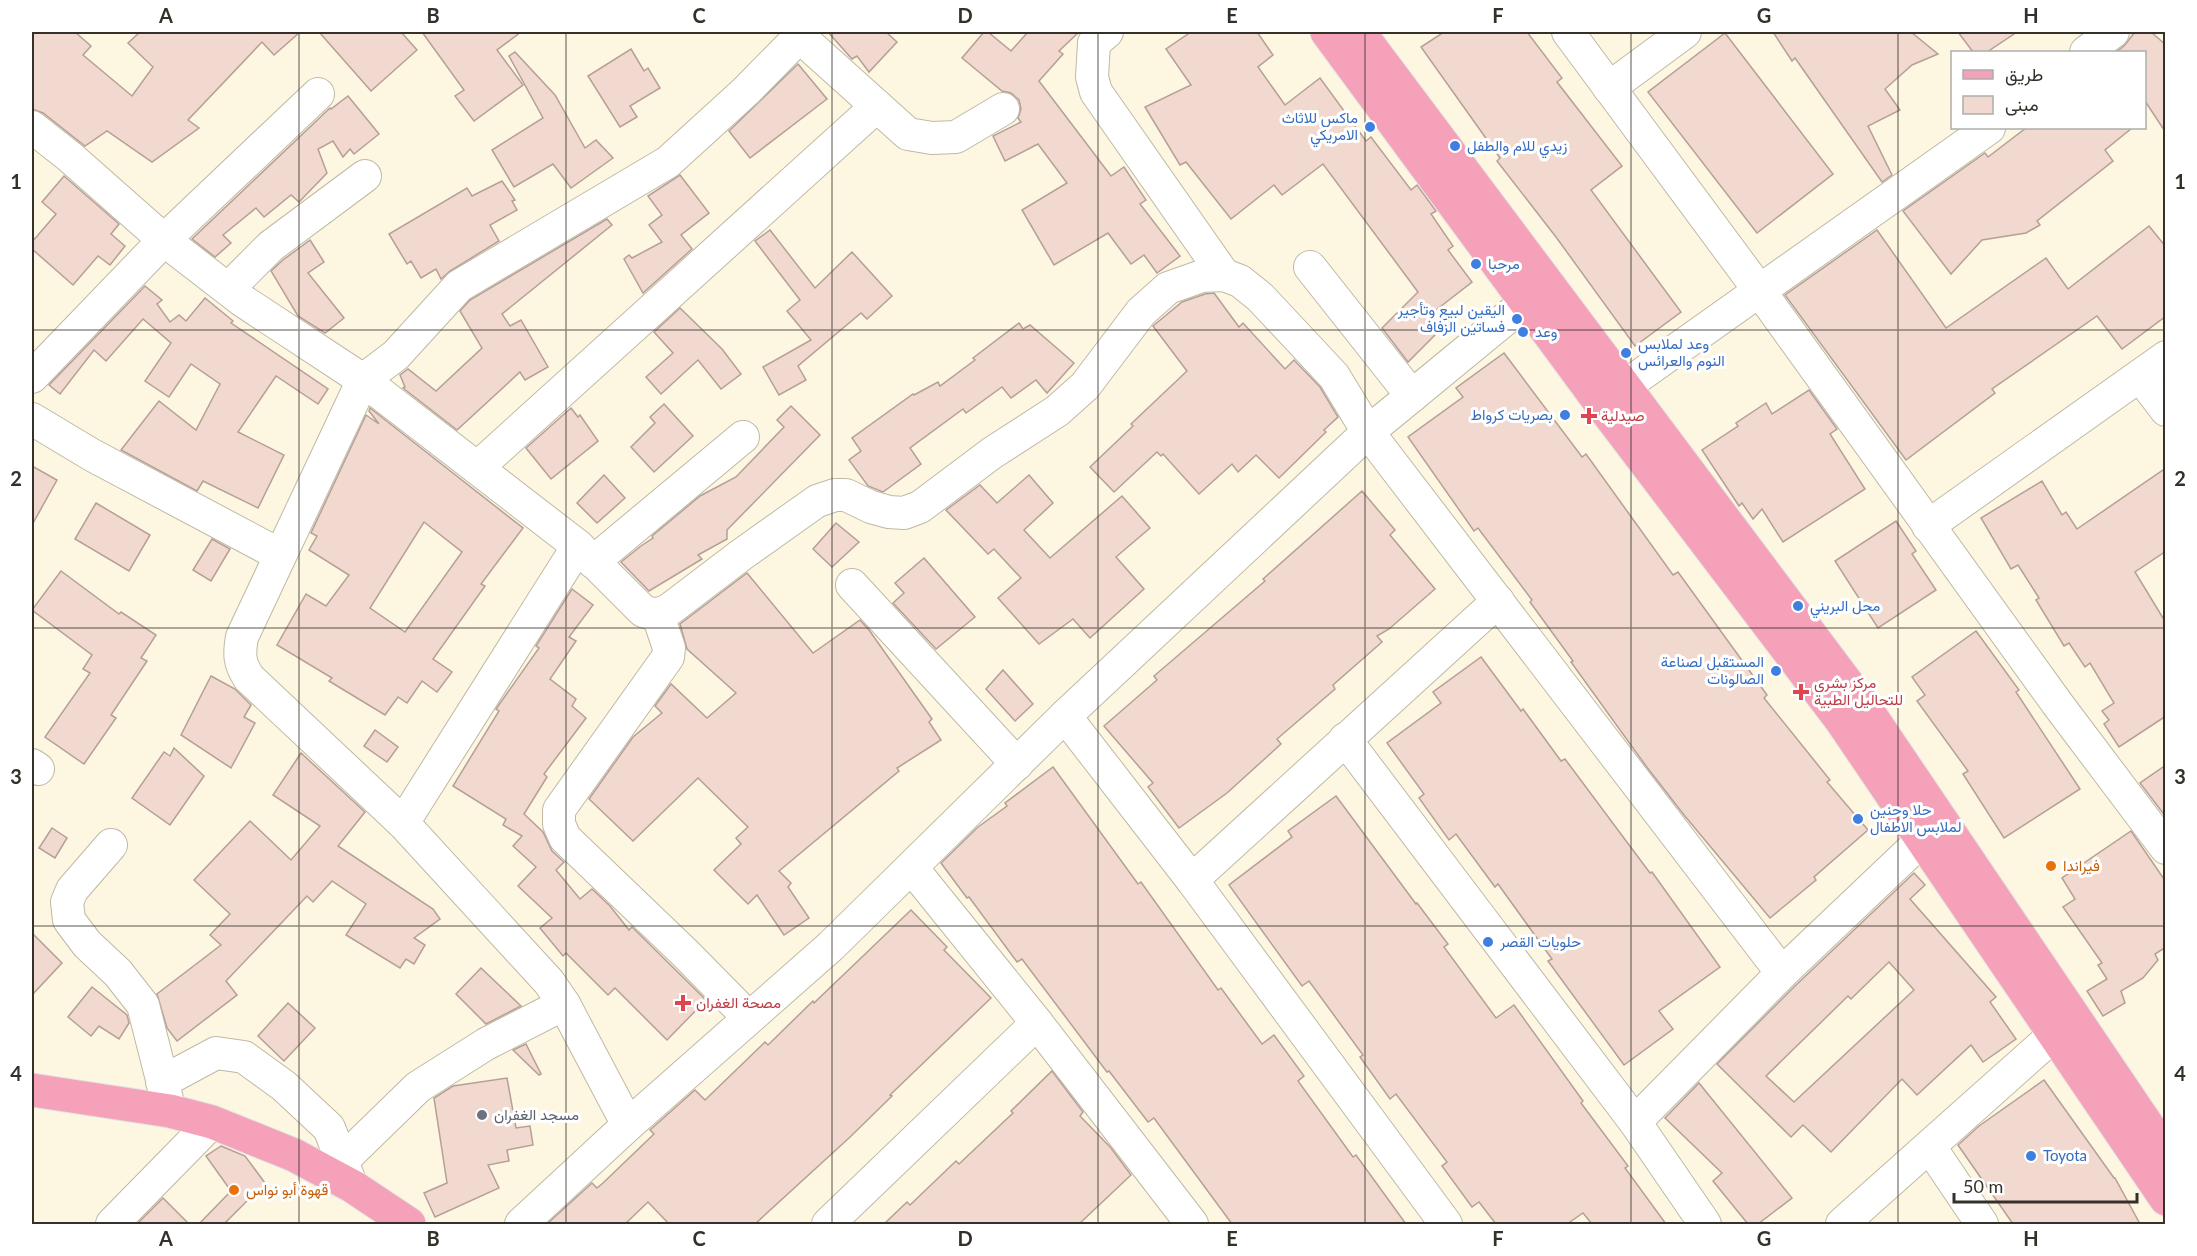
<svg xmlns="http://www.w3.org/2000/svg" width="2197" height="1256" font-family="Lato,Vazirmatn,sans-serif">
	<rect width="100%" height="100%" fill="#fdf6e1"/>
	<g fill="#f1d9d0" stroke="#b59f97" stroke-width="1.5" fill-rule="evenodd">
		<polygon points="32,32 75,32 91,46 83,55 132,96 153,67 128,43 140,32 300,32 274,55 262,42 188,120 199,128 152,162 107,131 85,146 43,113 32,109"/>
		<polygon points="319,32 401,32 417,50 371,91"/>
		<polygon points="422,32 521,32 497,50 523,85 474,121 455,96 464,90"/>
		<polygon points="828,32 886,32 897,42 869,72 857,56 852,59"/>
		<polygon points="984,32 988,32 1011,51 1028,32 1079,32 1059,51 1063,54 1039,81 1111,176 1124,167 1146,200 1140,204 1180,256 1157,273 1144,255 1131,264 1108,233 1054,265 1022,210 1067,183 1038,144 1005,161 993,136 1021,122 1018,118 1021,109 1019,100 1011,93 1002,91 962,58"/>
		<polygon points="1191,32 1257,32 1273,55 1258,67 1285,105 1320,78 1366,141 1371,137 1411,190 1417,185 1436,211 1431,214 1453,246 1448,250 1472,282 1427,317 1439,331 1408,362 1382,328 1418,292 1323,164 1282,195 1274,185 1231,219 1186,162 1180,165 1145,107 1191,85 1166,49"/>
		<polygon points="1444,32 1527,32 1562,78 1557,82 1622,166 1591,190 1681,312 1635,346 1556,237 1497,161 1500,158 1421,47"/>
		<polygon points="1773,32 1911,32 1938,54 1912,65 1885,89 1900,110 1868,126 1892,175 1882,182 1795,58 1792,61"/>
		<polygon points="1958,32 2017,32 1987,52 1973,52"/>
		<polygon points="2135,32 2151,32 2166,45 2166,133 2145,101 2145,52 2116,52 2124,46"/>
		<polygon points="1725,33 1833,174 1757,233 1648,92"/>
		<polygon points="631,49 644,71 648,68 660,88 630,106 637,117 620,127 588,76"/>
		<polygon points="515,52 555,95 585,148 596,140 613,158 571,188 553,164 514,187 492,150 543,118 509,56"/>
		<polygon points="798,64 827,99 750,158 729,131"/>
		<polygon points="348,96 379,134 354,154 350,149 343,157 333,141 318,149 327,173 299,202 291,195 264,217 256,208 223,235 231,243 215,257 192,239 330,108 331,109"/>
		<polygon points="2026,128 2132,128 2105,150 2113,161 2037,221 2040,225 2026,233 1982,240 1951,274 1903,211 1985,153 1988,157"/>
		<polygon points="680,175 709,213 681,235 692,249 643,293 624,259 629,255 632,258 662,242 649,225 662,215 648,196"/>
		<polygon points="64,176 119,224 111,234 125,246 110,265 98,256 73,285 32,249 32,242 56,214 42,202"/>
		<polygon points="502,181 515,200 512,201 517,210 490,225 499,241 450,271 441,279 436,269 421,278 411,261 407,264 389,234 467,188 472,196"/>
		<polygon points="607,219 612,225 502,314 510,326 521,320 548,367 525,380 520,372 457,430 403,388 405,387 400,375 408,369 436,391 482,348 460,311 470,300"/>
		<polygon points="2149,226 2166,247 2166,316 2122,349 2097,316 1992,389 1995,393 1906,460 1785,295 1877,230 1946,328 2046,258 2068,289"/>
		<polygon points="770,230 815,288 852,252 892,296 867,319 861,313 798,366 806,380 779,395 763,367 811,340 787,311 800,300 755,241"/>
		<polygon points="310,240 324,262 308,273 344,318 325,333 298,316 271,271 283,260"/>
		<polygon points="145,286 162,300 157,304 170,322 179,315 186,321 205,298 233,321 231,323 328,389 318,404 276,376 238,432 284,455 258,508 203,481 197,491 121,450 159,401 196,430 220,384 191,364 169,397 145,381 171,343 143,319 106,361 94,350 60,394 49,385"/>
		<polygon points="1214,293 1239,327 1243,323 1285,369 1294,360 1320,387 1338,417 1324,430 1326,432 1279,478 1256,455 1238,472 1232,464 1199,494 1163,454 1161,456 1157,452 1114,492 1090,467 1133,426 1131,424 1187,371 1153,326 1182,302 1205,294"/>
		<polygon points="680,308 722,349 741,374 721,389 698,360 661,394 646,377 673,353 654,332"/>
		<polygon points="1019,323 1023,329 1030,325 1074,363 1047,393 1036,380 1011,398 1002,387 966,413 963,409 910,448 921,464 883,492 868,486 849,460 861,451 852,438 913,394 914,395 938,382 940,386 975,360 973,358"/>
		<polygon points="1504,353 1582,457 1586,454 1673,575 1678,572 1767,695 1764,698 1830,780 1827,782 1868,830 1814,877 1816,880 1770,918 1684,815 1646,766 1571,662 1573,661 1530,602 1532,600 1478,528 1474,531 1408,437 1463,397 1456,388"/>
		<polygon points="1809,390 1837,429 1830,434 1865,489 1783,542 1762,509 1753,519 1742,503 1739,506 1702,450 1738,426 1736,423 1766,403 1772,414"/>
		<polygon points="664,404 693,436 654,472 631,447 655,423 650,417"/>
		<polygon points="791,406 820,435 727,530 727,539 698,555 702,559 649,591 621,562 641,546 653,538 652,536 700,496 736,477 784,427 777,420"/>
		<path d="M370 408 523 528 481 584 485 586 433 659 452 672 437 692 422 681 407 703 398 697 385 715 329 681 332 678 277 645 306 594 326 606 349 575 309 550 317 536 311 533 366 415 379 424 369 411ZM424 522 462 552 405 632 370 608Z"/>
		<polygon points="571,408 578,417 580,415 598,441 551,479 526,448"/>
		<polygon points="32,466 57,480 32,525"/>
		<polygon points="2166,468 2166,551 2135,572 2166,623 2166,716 2119,747 2104,724 2109,720 2102,711 2114,703 2090,663 2085,667 2069,643 2064,646 2036,600 2039,598 2018,565 2011,569 1981,518 2042,481 2062,515 2066,512 2077,529"/>
		<polygon points="604,475 625,498 597,523 577,503"/>
		<polygon points="1029,475 1053,503 1024,530 1050,558 1122,496 1150,528 1116,557 1144,589 1090,638 1073,619 1039,644 998,598 1021,578 994,549 988,554 946,510 980,485 997,503"/>
		<polygon points="1362,491 1395,530 1390,535 1435,589 1389,629 1377,636 1382,642 1333,685 1335,689 1277,739 1281,744 1227,793 1179,828 1148,787 1153,783 1104,726 1157,680 1154,676 1265,581 1263,579"/>
		<polygon points="96,503 150,535 129,571 75,539"/>
		<polygon points="1896,521 1916,551 1912,554 1936,590 1878,628 1835,561"/>
		<polygon points="836,523 859,542 832,567 813,549"/>
		<polygon points="212,539 230,549 211,581 193,570"/>
		<polygon points="924,558 975,617 936,649 893,603 904,593 895,583"/>
		<polygon points="61,571 119,614 121,612 156,635 141,658 147,661 111,715 116,718 84,764 45,737 90,673 83,669 92,655 32,610"/>
		<polygon points="747,573 813,653 860,620 869,630 932,719 929,722 941,740 897,768 899,771 779,871 791,883 788,887 809,918 784,935 757,895 748,904 714,870 741,844 736,838 748,827 698,778 633,841 589,799 633,737 662,713 655,706 671,684 707,718 736,693 687,649 680,624"/>
		<polygon points="572,589 593,605 569,637 576,641 550,679 576,699 572,706 586,718 544,774 547,777 524,814 543,832 552,851 564,862 556,870 580,899 592,889 610,906 629,930 632,927 706,1000 667,1040 615,988 608,995 566,953 563,956 540,928 552,918 518,886 536,867 513,846 522,836 503,825 506,819 453,786 499,711 496,709 539,648 536,646"/>
		<polygon points="1976,631 2019,690 2016,692 2080,789 2004,838 1963,774 1968,771 1917,701 1925,695 1912,677"/>
		<polygon points="1481,657 1521,711 1523,709 1561,761 1565,759 1650,873 1652,872 1720,967 1659,1011 1673,1029 1624,1065 1548,961 1552,959 1498,884 1495,887 1456,834 1449,840 1419,798 1424,794 1387,743 1441,703 1433,692"/>
		<polygon points="1003,670 1033,704 1015,721 986,689"/>
		<polygon points="211,676 235,689 251,705 244,717 255,723 231,768 181,735"/>
		<polygon points="375,730 398,747 387,762 364,746"/>
		<polygon points="174,748 204,776 170,825 132,798 164,752 170,756"/>
		<polygon points="301,753 365,812 338,846 433,909 440,919 414,938 425,945 414,964 406,959 400,968 346,935 366,904 332,881 313,902 307,896 226,981 237,995 177,1041 167,1028 157,994 221,945 210,935 230,914 194,880 250,821 291,860 320,826 273,795"/>
		<polygon points="2166,765 2166,817 2140,783"/>
		<polygon points="1053,767 1138,884 1141,882 1218,990 1221,988 1262,1044 1274,1035 1304,1076 1298,1081 1353,1157 1356,1155 1406,1224 1232,1224 1154,1118 1148,1122 1109,1071 1107,1072 1022,959 1017,962 969,897 967,898 941,863 978,827 1007,806 1005,803"/>
		<polygon points="1336,796 1416,904 1417,903 1448,944 1444,947 1496,1018 1514,1005 1583,1101 1581,1103 1628,1166 1625,1168 1666,1224 1592,1224 1583,1213 1567,1224 1496,1224 1479,1202 1472,1207 1442,1166 1447,1162 1396,1094 1390,1099 1360,1057 1363,1055 1309,981 1302,986 1229,885 1292,837 1288,831"/>
		<polygon points="52,828 67,838 55,858 39,848"/>
		<polygon points="2131,831 2166,882 2166,947 2155,954 2158,960 2143,978 2121,991 2125,1003 2103,1016 2087,991 2107,979 2098,965 2102,963 2063,907 2075,899 2062,878"/>
		<path d="M1914 873 1925 885 1910 899 1996 997 1990 1002 2016 1039 1983 1062 1971 1045 1917 1095 1902 1079 1831 1152 1803 1125 1791 1137 1717 1064 1795 986ZM1889 962 1914 990 1794 1102 1766 1076 1848 996 1851 999Z"/>
		<polygon points="911,910 947,947 944,950 991,998 890,1095 892,1096 849,1138 755,1224 669,1224 648,1202 625,1224 547,1224 592,1183 597,1188 603,1183 654,1134 650,1130 695,1090 705,1100 765,1042 768,1045 813,1001 814,1003"/>
		<polygon points="32,933 62,963 32,995"/>
		<polygon points="481,968 521,1006 486,1024 456,994"/>
		<polygon points="92,987 127,1015 129,1023 119,1039 99,1026 91,1036 68,1017"/>
		<polygon points="288,1003 315,1028 284,1061 258,1036"/>
		<polygon points="526,1044 541,1074 539,1075 513,1050"/>
		<polygon points="1052,1071 1083,1112 1080,1116 1111,1148 1131,1175 1079,1224 884,1224 907,1202 910,1205 956,1161 959,1164 1013,1113 1011,1111"/>
		<polygon points="507,1078 516,1128 530,1126 533,1145 507,1150 509,1161 488,1165 499,1188 435,1217 424,1193 447,1183 434,1098 453,1086"/>
		<polygon points="2044,1080 2114,1178 2115,1178 2140,1224 2013,1224 1958,1145 1979,1126"/>
		<polygon points="1699,1083 1792,1198 1758,1224 1748,1224 1713,1181 1722,1173 1665,1118"/>
		<polygon points="221,1146 245,1156 268,1187 247,1201 224,1224 199,1224 231,1191 206,1156"/>
		<polygon points="163,1198 189,1224 137,1224"/>
	</g>
	<g fill="none" stroke-linecap="round" stroke-linejoin="round">
		<g stroke="#bfb9a5" stroke-width="34">
			<g id="minor">
				<polyline points="1107,32 1094,43 1092,77 1096,92 1224,275"/>
				<polyline points="1568,32 1759,290 2059,706 2166,848"/>
				<polyline points="799,36 908,134 932,138 956,137 1003,109"/>
				<polyline points="2086,52 2113,32"/>
				<polyline points="1609,88 1685,32"/>
				<path d="M32 127 70 157 164 240 243 301 363 380 578 546 643 611C654 615 660 615 670 609L741 555 817 501 835 495H846L871 507 889 512 904 513 920 507 992 453 1057 411 1085 386 1141 312 1168 288 1202 276 1224 275 1240 281 1260 297 1334 376 1368 432 1782 973"/>
				<polyline points="1310,267 1412,396"/>
				<polyline points="228,289 271,246 365,176"/>
				<polyline points="2140,376 2166,410"/>
				<polyline points="32,377 164,240 318,94"/>
				<polyline points="1604,401 1989,128"/>
				<polyline points="32,419 92,455 280,555"/>
				<polyline points="477,468 877,106"/>
				<polyline points="1928,526 2166,357"/>
				<polyline points="593,562 743,437"/>
				<polyline points="852,585 1017,764"/>
				<polyline points="658,615 669,648 668,657 559,810 559,824 565,838 685,953 749,1018"/>
				<polyline points="1065,716 1192,880 1446,1224"/>
				<polyline points="1345,739 1635,1122 1705,1224"/>
				<polyline points="32,765 38,769"/>
				<polyline points="403,823 578,546"/>
				<polyline points="111,845 72,890 67,902 69,920 87,944 118,973 143,1005 170,1111"/>
				<polyline points="912,868 1037,1023 1192,1224"/>
				<polyline points="1192,880 1498,601"/>
				<polyline points="162,1082 216,1053 244,1057 284,1086 329,1128 349,1179"/>
				<polyline points="1635,1122 1782,973 1922,840"/>
				<path d="M628 1125 564 1004 549 982 403 823 249 678C239 663 239 654 242 637L363 380 396 355 459 286 668 162 746 91 804 32"/>
				<polyline points="1930,1147 1982,1224"/>
				<polyline points="342,1161 418,1087 486,1044 564,1004"/>
				<polyline points="112,1224 212,1122"/>
				<polyline points="521,1224 628,1125 831,946 1065,716 1368,432 1526,302"/>
				<polyline points="828,1224 1037,1023"/>
				<polyline points="1842,1224 2073,1018"/>
			</g>
		</g>
		<g stroke="#e2e2e1" stroke-width="35">
			<g id="major">
				<polyline points="1327,32 1601,404 1841,720 2166,1199"/>
				<polyline points="1359,32 1864,706 2166,1153"/>
				<polyline points="32,1090 170,1111 212,1122 294,1155 352,1186 409,1224"/>
			</g>
		</g>
		<use href="#minor" stroke="#fff" stroke-width="32"/>
		<use href="#major" stroke="#f4a1b9" stroke-width="33"/>
	</g>
	<path fill="none" stroke="#333129" stroke-width="1.5" stroke-opacity="0.55" d="M299 32V1224M566 32V1224M832 32V1224M1098 32V1224M1365 32V1224M1631 32V1224M1898 32V1224M32 330H2166M32 628H2166M32 926H2166"/>
	<g fill="#3f7fe0" stroke="#fff" stroke-width="2">
		<circle cx="1370" cy="127" r="6"/>
		<circle cx="1455" cy="146" r="6"/>
		<circle cx="1476" cy="264" r="6"/>
		<circle cx="1517" cy="319" r="6"/>
		<circle cx="1523" cy="332" r="6"/>
		<circle cx="1626" cy="353" r="6"/>
		<circle cx="1565" cy="415" r="6"/>
		<circle cx="1798" cy="606" r="6"/>
		<circle cx="1776" cy="671" r="6"/>
		<circle cx="1858" cy="819" r="6"/>
		<circle cx="1488" cy="942" r="6"/>
		<circle cx="2031" cy="1156" r="6"/>
	</g>
	<g fill="#e0444e" stroke="#fff" stroke-width="2">
		<path d="M1586 407h6v6h6v6h-6v6h-6v-6h-6v-6h6z"/>
		<path d="M1798 683h6v6h6v6h-6v6h-6v-6h-6v-6h6z"/>
		<path d="M680 994h6v6h6v6h-6v6h-6v-6h-6v-6h6z"/>
	</g>
	<g fill="#e8710a" stroke="#fff" stroke-width="2">
		<circle cx="2051" cy="866" r="6"/>
		<circle cx="234" cy="1190" r="6"/>
	</g>
	<circle fill="#6b7280" stroke="#fff" stroke-width="2" cx="482" cy="1115" r="6"/>
	<g text-anchor="middle" stroke-width="6" stroke-linejoin="round" paint-order="stroke">
		<g font-size="15" fill="#366cbe" stroke="#fff" text-anchor="start">
			<text x="1358" y="123" text-anchor="end">ماكس للاثاث<tspan x="1358" dy="17">الامريكي</tspan></text>
			<text x="1467" y="151">زيدي للام والطفل</text>
			<text x="1488" y="269">مرحبا</text>
			<text x="1505" y="315" text-anchor="end">اليقين لبيع وتأجير<tspan x="1505" dy="17">فساتين الزفاف</tspan></text>
			<text x="1535" y="337">وعد</text>
			<text x="1638" y="349">وعد لملابس<tspan x="1638" dy="17">النوم والعرائس</tspan></text>
			<text x="1553" y="420" text-anchor="end">بصريات كرواط</text>
			<text x="1810" y="611">محل البريني</text>
			<text x="1764" y="667" text-anchor="end">المستقبل لصناعة<tspan x="1764" dy="17">الصالونات</tspan></text>
			<text x="1870" y="815">حلا وحنين<tspan x="1870" dy="17">لملابس الاطفال</tspan></text>
			<text x="1500" y="947">حلويات القصر</text>
			<text x="2043" y="1161">Toyota</text>
		</g>
		<g font-size="15" fill="#be3a42" stroke="#fff" text-anchor="start">
			<text x="1601" y="421">صيدلية</text>
			<text x="1814" y="688">مركز بشرى<tspan x="1814" dy="17">للتحاليل الطبية</tspan></text>
			<text x="696" y="1008">مصحة الغفران</text>
		</g>
		<g font-size="15" fill="#c56008" stroke="#fff" text-anchor="start">
			<text x="2063" y="871">فيراندا</text>
			<text x="246" y="1195">قهوة أبو نواس</text>
		</g>
		<g font-size="15" fill="#5b616d" stroke="#fff" text-anchor="start">
			<text x="494" y="1120">مسجد الغفران</text>
		</g>
	</g>
	<rect width="2197" height="1256" fill="none" stroke="#ffffff" stroke-width="66"/>
	<rect x="1951" y="51" width="195" height="78" fill="#ffffff" stroke="#adada9" stroke-width="1.5"/>
	<rect x="1963" y="70" width="30" height="9" fill="#f4a1b9" stroke="#adada9" stroke-width="1.5"/>
	<text x="2005" y="81" font-size="18" fill="#333129">طريق</text>
	<rect x="1963" y="96" width="30" height="18" fill="#f1d9d0" stroke="#adada9" stroke-width="1.5"/>
	<text x="2005" y="111" font-size="18" fill="#333129">مبنى</text>
	<path d="M1954 1193v9h183v-9" fill="none" stroke="#333129" stroke-width="3"/>
	<text x="1963" y="1193" font-size="18" fill="#333129" stroke="#ffffff" stroke-width="4.5" paint-order="stroke">50 m</text>
	<rect x="33" y="33" width="2131" height="1190" fill="none" stroke="#333129" stroke-width="2"/>
	<g font-size="20" text-anchor="middle" font-weight="bold" fill="#333129">
		<text x="166" y="23">A</text>
		<text x="433" y="23">B</text>
		<text x="699" y="23">C</text>
		<text x="965" y="23">D</text>
		<text x="1232" y="23">E</text>
		<text x="1498" y="23">F</text>
		<text x="1764" y="23">G</text>
		<text x="2031" y="23">H</text>
		<text x="16" y="189">1</text>
		<text x="2180" y="189">1</text>
		<text x="16" y="486">2</text>
		<text x="2180" y="486">2</text>
		<text x="16" y="784">3</text>
		<text x="2180" y="784">3</text>
		<text x="16" y="1081">4</text>
		<text x="2180" y="1081">4</text>
		<text x="166" y="1246">A</text>
		<text x="433" y="1246">B</text>
		<text x="699" y="1246">C</text>
		<text x="965" y="1246">D</text>
		<text x="1232" y="1246">E</text>
		<text x="1498" y="1246">F</text>
		<text x="1764" y="1246">G</text>
		<text x="2031" y="1246">H</text>
	</g>
</svg>
